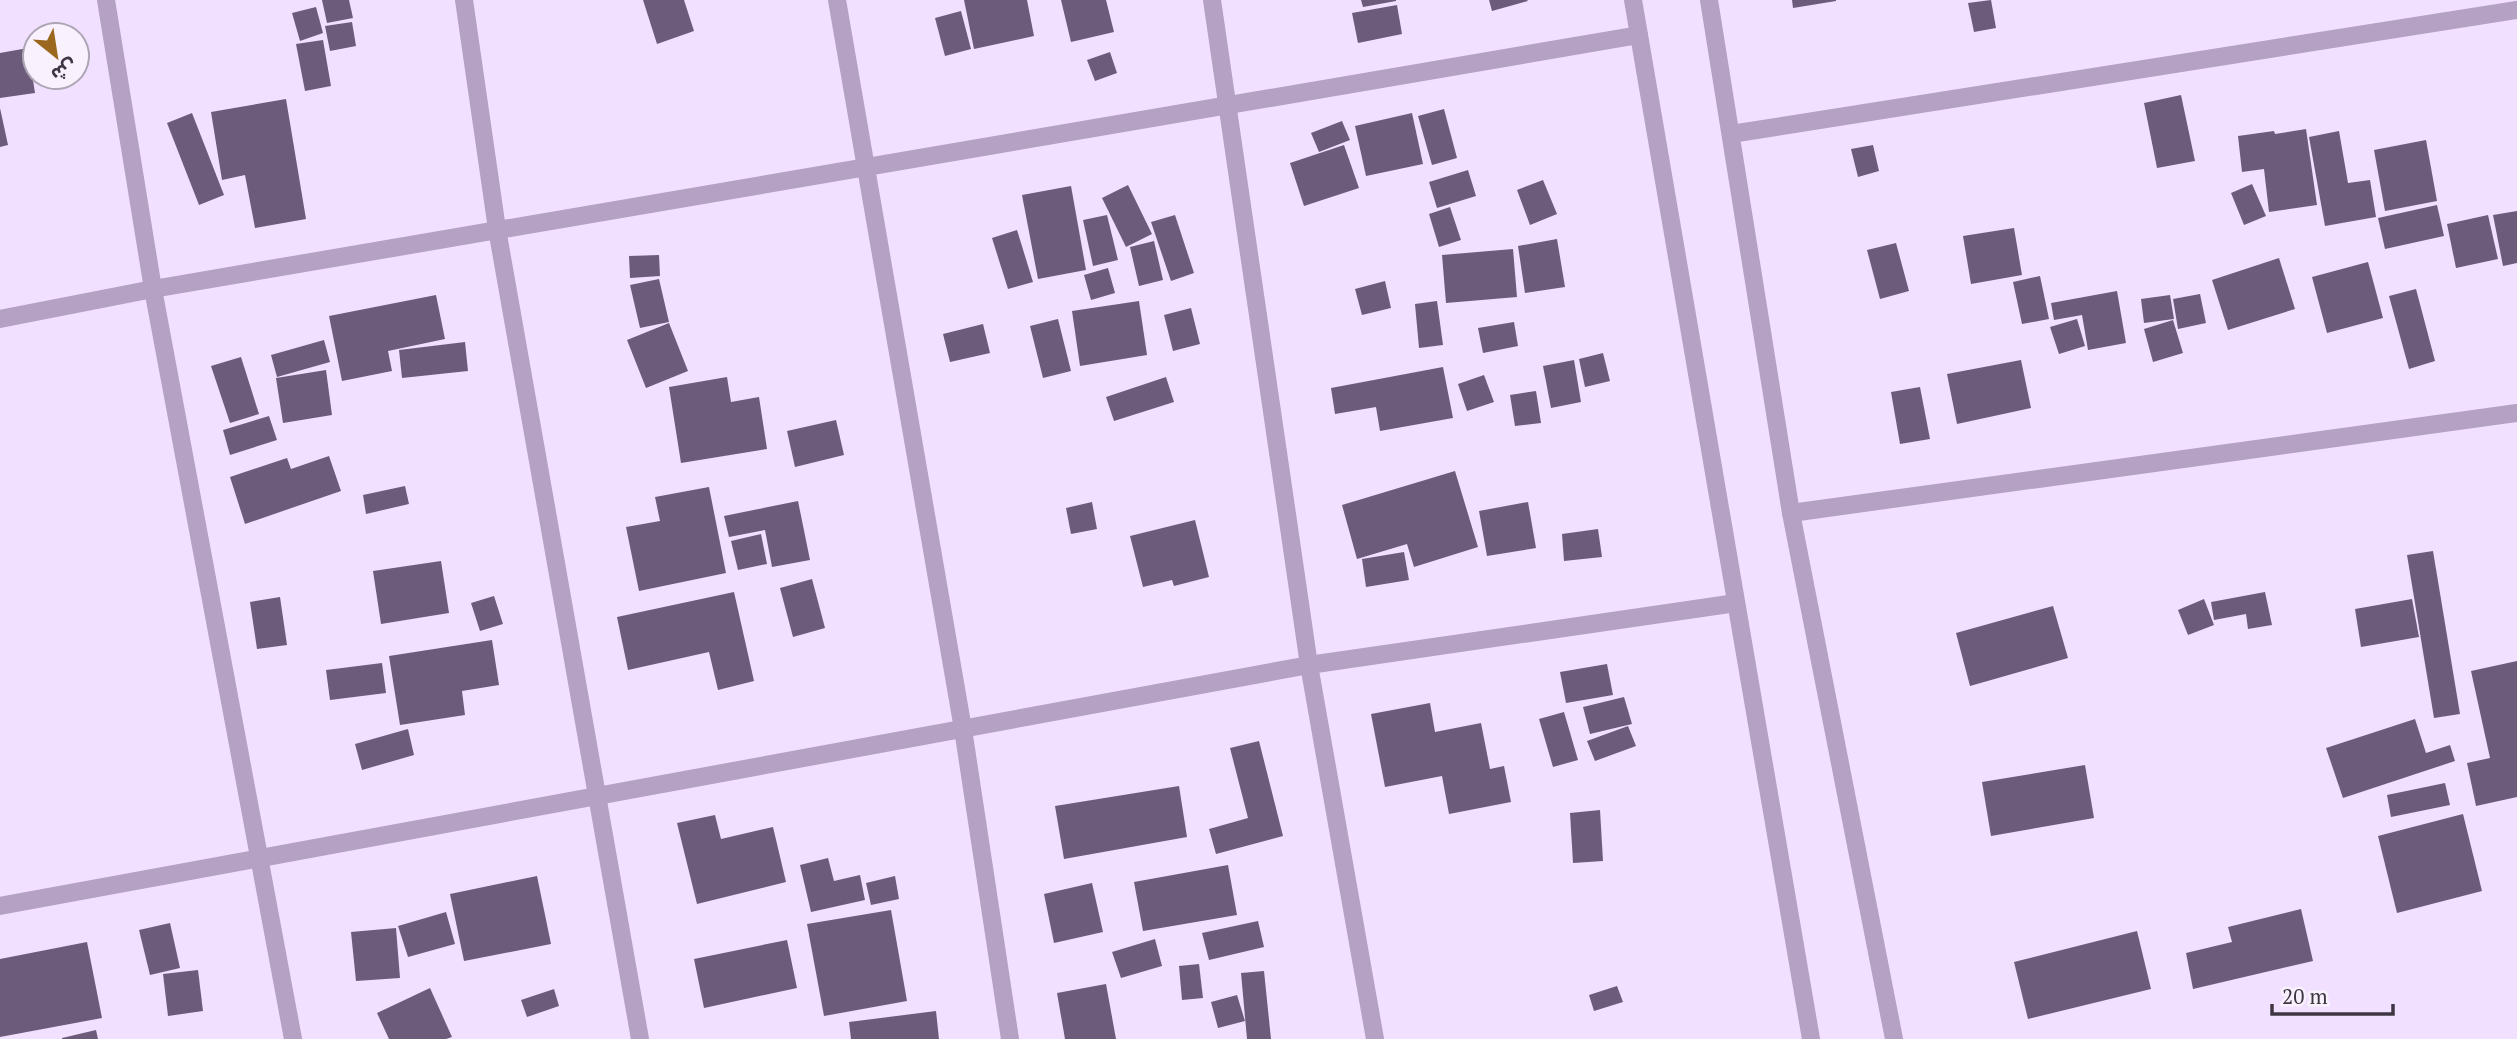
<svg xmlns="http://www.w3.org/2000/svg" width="2517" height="1039" font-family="'PT Serif','Noto Sans Arabic',serif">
	<rect width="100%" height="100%" fill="#f1e0ff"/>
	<g fill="#6d5b7c">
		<polygon points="322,0 349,0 353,18 327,23"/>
		<polygon points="643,0 684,0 694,31 657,44"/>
		<polygon points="964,0 1027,0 1034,36 974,49"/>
		<polygon points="1061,0 1106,0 1114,32 1071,42"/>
		<polygon points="1361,0 1396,0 1396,1 1363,7"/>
		<polygon points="1489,0 1527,0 1528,1 1492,11"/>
		<polygon points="1792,0 1836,0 1836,1 1793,8"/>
		<polygon points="1991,0 1996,28 1974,32 1968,3"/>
		<polygon points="1397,5 1402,34 1358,43 1352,13"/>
		<polygon points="316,7 323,33 300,41 292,13"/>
		<polygon points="961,11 971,49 945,56 935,18"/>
		<polygon points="352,22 356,46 330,51 325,26"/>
		<polygon points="323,40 331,86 305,91 296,44"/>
		<polygon points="28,48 35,93 0,98 0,53"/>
		<polygon points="1110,52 1117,73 1095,81 1087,60"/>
		<polygon points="2181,95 2195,161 2157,168 2144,103"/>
		<polygon points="286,99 306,219 255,228 245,175 222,180 211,112"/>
		<polygon points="0,108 8,145 0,147"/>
		<polygon points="1444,109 1457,158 1432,165 1418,116"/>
		<polygon points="192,113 224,195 199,205 167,123"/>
		<polygon points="1412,113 1423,164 1366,176 1355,126"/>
		<polygon points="1342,121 1350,140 1319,152 1311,133"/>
		<polygon points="2306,129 2317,205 2269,212 2264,169 2242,172 2238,136 2274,131 2275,134"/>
		<polygon points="2339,131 2348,183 2370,180 2376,217 2325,226 2309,137"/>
		<polygon points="2426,140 2437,201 2385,211 2374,150"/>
		<polygon points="1344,145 1359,188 1304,206 1290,163"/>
		<polygon points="1873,145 1879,171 1858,177 1851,149"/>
		<polygon points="1468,170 1476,196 1437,208 1429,182"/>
		<polygon points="1543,180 1557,214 1530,225 1517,190"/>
		<polygon points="2252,184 2266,216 2244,225 2231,193"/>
		<polygon points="1128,185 1152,234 1126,247 1102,198"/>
		<polygon points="1071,186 1086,270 1038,279 1022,195"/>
		<polygon points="2437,205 2444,236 2385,249 2378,218"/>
		<polygon points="1450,207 1461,240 1439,247 1429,214"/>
		<polygon points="2517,211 2517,263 2503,266 2493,215"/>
		<polygon points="1107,215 1118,260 1093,266 1083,220"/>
		<polygon points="1175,215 1194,273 1171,281 1151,222"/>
		<polygon points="2488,215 2498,259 2456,268 2447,224"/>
		<polygon points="2014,228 2022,275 1971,284 1963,236"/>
		<polygon points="1017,230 1033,282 1008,289 992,238"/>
		<polygon points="1557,239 1565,287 1525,293 1518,246"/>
		<polygon points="1154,241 1163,280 1139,286 1130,247"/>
		<polygon points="1896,243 1909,291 1880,299 1867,250"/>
		<polygon points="1513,249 1517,297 1446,303 1442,255"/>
		<polygon points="659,255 660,276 630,278 629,256"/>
		<polygon points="2279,258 2295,309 2228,330 2212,280"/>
		<polygon points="2368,262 2383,318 2327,333 2312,277"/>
		<polygon points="1108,268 1115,293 1091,300 1084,275"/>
		<polygon points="2040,276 2049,319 2022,324 2013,282"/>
		<polygon points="659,279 669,322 640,328 630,285"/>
		<polygon points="1385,281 1391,308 1362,315 1355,289"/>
		<polygon points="2416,289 2435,361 2409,369 2389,296"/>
		<polygon points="2117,291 2126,343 2088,350 2082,315 2054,320 2051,303"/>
		<polygon points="2200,294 2206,323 2178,329 2173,299"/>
		<polygon points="436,295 445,339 388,351 392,371 342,381 329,316"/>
		<polygon points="2170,295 2174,319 2144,323 2141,299"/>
		<polygon points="1139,301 1147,355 1080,366 1072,311"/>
		<polygon points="1437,301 1443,345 1419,348 1415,304"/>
		<polygon points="1191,308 1200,344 1173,351 1164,315"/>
		<polygon points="1058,319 1071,371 1043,378 1030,326"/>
		<polygon points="2077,319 2085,346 2059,354 2050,327"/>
		<polygon points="2173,320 2183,353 2153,362 2144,329"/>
		<polygon points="1514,322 1518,346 1483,353 1478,328"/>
		<polygon points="669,323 688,371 646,388 627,340"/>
		<polygon points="983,324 990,353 950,362 943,334"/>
		<polygon points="324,340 330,362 277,377 271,355"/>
		<polygon points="465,342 468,371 402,378 399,350"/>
		<polygon points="1603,353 1610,381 1585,387 1579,359"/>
		<polygon points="241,357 259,414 230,423 211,366"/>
		<polygon points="1574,360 1581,402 1551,408 1543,366"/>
		<polygon points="2021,360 2031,408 1957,424 1947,374"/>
		<polygon points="1443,367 1453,418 1380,431 1376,407 1335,414 1331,388"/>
		<polygon points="326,370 332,415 283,423 276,378"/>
		<polygon points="1484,375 1494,402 1467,411 1458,384"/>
		<polygon points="727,377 731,402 759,397 767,449 681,463 669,387"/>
		<polygon points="1166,377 1174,402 1114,421 1106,397"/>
		<polygon points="1920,387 1930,439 1900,444 1891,392"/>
		<polygon points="1536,391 1541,423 1515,426 1510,395"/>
		<polygon points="269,416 277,440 230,455 223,430"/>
		<polygon points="836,420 844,455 795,467 787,431"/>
		<polygon points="329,456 341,491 245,524 230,477 287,458 291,469"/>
		<polygon points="1455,471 1478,547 1414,567 1407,544 1357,559 1342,505"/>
		<polygon points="405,486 409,504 366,514 363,495"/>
		<polygon points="709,487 726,573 639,591 626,527 660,521 655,497"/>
		<polygon points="798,501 810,560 772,567 765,530 729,537 724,516"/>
		<polygon points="1092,502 1097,529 1071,534 1066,508"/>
		<polygon points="1528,502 1536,548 1487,556 1479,511"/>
		<polygon points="1195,520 1209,577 1174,586 1172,580 1143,587 1130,536"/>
		<polygon points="1598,529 1602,557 1564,561 1562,534"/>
		<polygon points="761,534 767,564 738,570 731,541"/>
		<polygon points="2433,551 2460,714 2434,718 2407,555"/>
		<polygon points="1404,552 1409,580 1366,587 1362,559"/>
		<polygon points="441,561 449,613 381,624 373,571"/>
		<polygon points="812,579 825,628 793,637 780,588"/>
		<polygon points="734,592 754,681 718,690 709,652 628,670 617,617"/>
		<polygon points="2265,592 2272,625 2248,629 2246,614 2214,620 2211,602"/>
		<polygon points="494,596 503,624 480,631 471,603"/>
		<polygon points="280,597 287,645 257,649 250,602"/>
		<polygon points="2204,599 2214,625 2188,635 2178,610"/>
		<polygon points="2412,599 2419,637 2361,647 2355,609"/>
		<polygon points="2053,606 2068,658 1970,686 1956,633"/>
		<polygon points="492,640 499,685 462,691 465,715 400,725 389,656"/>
		<polygon points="2517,661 2517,797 2476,806 2467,763 2490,758 2471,671"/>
		<polygon points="382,663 386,693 330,700 326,670"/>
		<polygon points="1607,664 1613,695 1566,703 1560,672"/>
		<polygon points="1624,697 1632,724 1590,734 1583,707"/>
		<polygon points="1430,703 1435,732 1481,723 1490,769 1504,766 1511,802 1449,814 1442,776 1385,787 1371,714"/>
		<polygon points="1564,712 1578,760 1553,767 1539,719"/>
		<polygon points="2415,719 2426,753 2450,745 2455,761 2343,798 2326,748"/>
		<polygon points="1628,726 1636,746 1595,761 1587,741"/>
		<polygon points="408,729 414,755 362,770 355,744"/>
		<polygon points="1259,741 1283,836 1216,854 1209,829 1248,818 1230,748"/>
		<polygon points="2085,765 2094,818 1991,836 1982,782"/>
		<polygon points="2445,783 2450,805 2391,817 2387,795"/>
		<polygon points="1179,786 1187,837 1064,859 1055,806"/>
		<polygon points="1600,810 1603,861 1573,863 1570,813"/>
		<polygon points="2463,814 2482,891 2397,913 2378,836"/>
		<polygon points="715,815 721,839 773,827 786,882 697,904 677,823"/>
		<polygon points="828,858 834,881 860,875 865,900 811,912 800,865"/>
		<polygon points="1228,865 1237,915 1143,931 1134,882"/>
		<polygon points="537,876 551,944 464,961 450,894"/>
		<polygon points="895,876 899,899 871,905 866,883"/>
		<polygon points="1092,883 1103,932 1054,943 1044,894"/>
		<polygon points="2301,909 2313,961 2193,989 2186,953 2232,942 2228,927"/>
		<polygon points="891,910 907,1001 824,1016 807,924"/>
		<polygon points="446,912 455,944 408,957 398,926"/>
		<polygon points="1258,921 1264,947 1209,960 1202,933"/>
		<polygon points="170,923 180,968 150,975 139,930"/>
		<polygon points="396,928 400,978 356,981 351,932"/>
		<polygon points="2137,931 2151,989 2028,1019 2014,962"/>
		<polygon points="1155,939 1162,966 1121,978 1112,952"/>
		<polygon points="787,940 797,988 704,1008 694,959"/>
		<polygon points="87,942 102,1018 0,1037 0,959"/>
		<polygon points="1199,964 1203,998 1182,1000 1179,966"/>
		<polygon points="198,970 203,1011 168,1016 163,974"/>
		<polygon points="1264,971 1271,1039 1247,1039 1241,973"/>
		<polygon points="1106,984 1116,1039 1065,1039 1057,993"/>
		<polygon points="1617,986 1623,1002 1594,1011 1589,995"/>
		<polygon points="430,988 452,1037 446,1039 389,1039 377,1013"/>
		<polygon points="554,989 559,1006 527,1017 521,1000"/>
		<polygon points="1237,995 1245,1021 1218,1028 1211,1002"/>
		<polygon points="936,1011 939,1039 851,1039 849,1022"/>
		<polygon points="96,1030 98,1039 62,1039 62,1038"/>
	</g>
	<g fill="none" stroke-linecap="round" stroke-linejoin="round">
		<g stroke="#b4a1c3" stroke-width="18">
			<polyline points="106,0 153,289 293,1039"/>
			<polyline points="464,0 497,229 640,1039"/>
			<polyline points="837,0 963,729 1010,1039"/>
			<polyline points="1212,0 1309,665 1375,1039"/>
			<polyline points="1633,0 1811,1039"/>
			<polyline points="1709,0 1791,513 1894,1039"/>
			<polyline points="1731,134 2517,10"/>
			<polyline points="0,319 153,289 1639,35"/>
			<polyline points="1791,513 2517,413"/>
			<polyline points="0,906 1309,665 1736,603"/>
		</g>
	</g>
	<g transform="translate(56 56) rotate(150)"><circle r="33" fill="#f9f2fe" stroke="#aea7b3" stroke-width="2"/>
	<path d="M0-5L12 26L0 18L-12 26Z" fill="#9b671e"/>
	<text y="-10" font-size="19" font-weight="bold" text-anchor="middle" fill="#3e3743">ش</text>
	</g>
	<path d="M2272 1004v10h121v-10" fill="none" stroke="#3e3743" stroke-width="3.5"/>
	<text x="2282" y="1004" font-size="21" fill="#3e3743" stroke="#f9f2fe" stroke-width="5" paint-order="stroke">20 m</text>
</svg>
